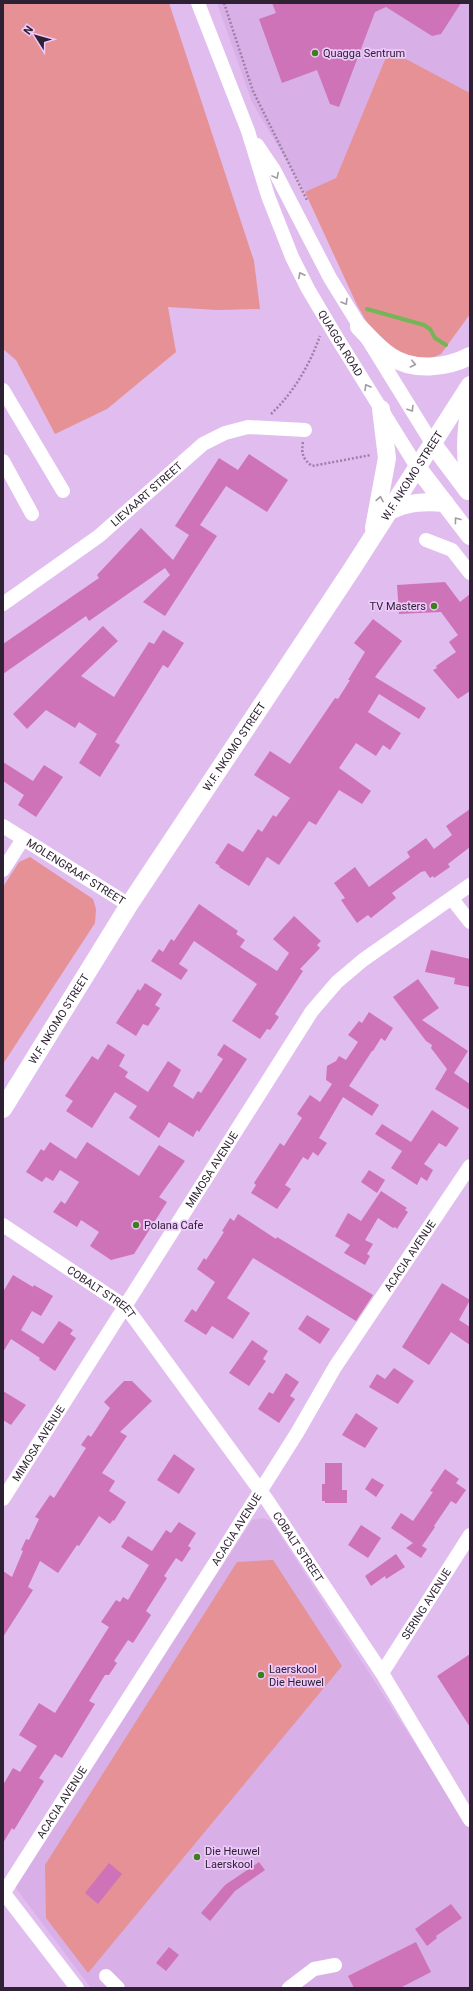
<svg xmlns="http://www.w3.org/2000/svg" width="473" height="1991" font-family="Roboto,sans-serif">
	<rect width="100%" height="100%" fill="#e1bcee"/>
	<g fill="#d8afe6">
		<polygon points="217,3 470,3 470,93 389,50 336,178 305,192 252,102"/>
		<polygon points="263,1518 271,1521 470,1829 470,1988 91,1988 15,1887 252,1520"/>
	</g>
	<g fill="#e59195">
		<polygon points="3,3 169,3 254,261 260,309 217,310 168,307 176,352 107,409 55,434 16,360 3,349"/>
		<polygon points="389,50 470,93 470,314 441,354 424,361 405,357 376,338 357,305 305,192 336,178"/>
		<polygon points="30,857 93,899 96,909 95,923 3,1064 3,887 19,862"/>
		<polygon points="273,1560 342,1666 88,1973 46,1918 45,1865 237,1562"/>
	</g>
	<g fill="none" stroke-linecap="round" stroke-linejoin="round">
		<polyline stroke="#74b558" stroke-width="4" points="367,309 424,325 430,329 435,338 446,345"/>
	</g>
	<g fill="#cf73b8">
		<polygon points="272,3 461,3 441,34 432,36 386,7 375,12 339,107 330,104 317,70 282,83 259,19 276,13"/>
		<polygon points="249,454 288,480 267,512 226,486 200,525 217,536 165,616 143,602 170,575 165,568 89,621 86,616 3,674 3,644 99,578 97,575 141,528 173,560 189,535 175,526 219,458 238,470"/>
		<polygon points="445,582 460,602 470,594 470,691 458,699 433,670 437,668 436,666 456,652 449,642 458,635 441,612 399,614 397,585"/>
		<polygon points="373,619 402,641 375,677 426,708 419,719 379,694 368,712 401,733 390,750 383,745 376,756 356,743 339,768 371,791 362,804 339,790 316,825 309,821 279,865 267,857 249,886 219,867 220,866 215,863 228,843 243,852 258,829 262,832 273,815 276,817 290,798 254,775 270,751 290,764 335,698 338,699 350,680 348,680 365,652 354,643"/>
		<polygon points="103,626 118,641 81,676 114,697 149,642 154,644 163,630 184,643 168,668 163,665 115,742 120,745 100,777 79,763 97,734 79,722 75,728 46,710 27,729 13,714"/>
		<polygon points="3,762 33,781 44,765 63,777 36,817 18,805 24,795 3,781"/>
		<polygon points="470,809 470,847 448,864 450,867 434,878 433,876 430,878 425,871 421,872 392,893 396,898 371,918 368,915 357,923 341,900 345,898 334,883 355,867 369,887 410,857 407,852 426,838 434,849 452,835 446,826"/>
		<polygon points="199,904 238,931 236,934 245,940 240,947 277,971 289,953 273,939 294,916 321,941 317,945 320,948 300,969 303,971 275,1014 279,1017 270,1030 267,1029 260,1039 232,1021 257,984 194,941 179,964 188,970 181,980 151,961 159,949 163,952 171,939 174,941"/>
		<polygon points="431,950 470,959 470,987 454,984 455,978 425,972"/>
		<polygon points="418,979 439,1008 422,1020 468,1051 454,1073 470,1084 470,1110 435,1089 447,1069 431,1048 432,1045 426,1041 393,997"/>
		<polygon points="145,983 162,994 155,1005 160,1008 148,1026 143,1024 136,1036 116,1023 138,989 140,991"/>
		<polygon points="369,1012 393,1028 385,1041 381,1038 373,1051 372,1051 349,1086 379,1105 372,1116 343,1097 319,1138 327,1143 318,1156 313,1152 308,1160 303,1157 285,1185 291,1189 277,1209 251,1193 256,1185 254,1183 280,1143 284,1146 302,1118 297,1114 310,1095 320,1102 332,1084 326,1080 327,1066 336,1061 339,1056 346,1060 358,1042 348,1035 359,1021 362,1023"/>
		<polygon points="108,1044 125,1055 119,1066 128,1072 125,1077 148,1092 168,1061 181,1070 173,1086 193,1099 198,1091 201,1093 223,1059 217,1055 224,1044 247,1059 199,1132 197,1130 193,1137 169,1122 159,1138 129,1118 137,1106 115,1092 92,1128 66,1111 73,1101 65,1096 92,1056 98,1060"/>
		<polygon points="432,1110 459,1128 446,1147 439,1143 424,1164 433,1170 427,1181 421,1177 417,1185 391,1168 402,1151 375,1134 382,1124 411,1142"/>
		<polygon points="50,1142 76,1159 87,1142 139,1176 159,1145 185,1161 159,1197 167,1202 134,1254 111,1260 90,1246 99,1232 81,1220 77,1227 53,1212 61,1201 65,1204 79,1182 60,1170 53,1181 46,1177 42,1182 26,1172 41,1149 44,1151"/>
		<polygon points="369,1170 385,1180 377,1193 361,1182"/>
		<polygon points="381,1191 407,1208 405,1210 408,1212 397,1229 395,1227 393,1228 378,1218 365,1240 373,1244 367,1254 370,1256 365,1265 344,1253 350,1245 335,1236 348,1213 361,1221"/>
		<polygon points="238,1214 276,1239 277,1237 373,1295 356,1321 253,1258 227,1298 250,1313 233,1339 212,1326 206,1335 184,1321 192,1309 196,1312 215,1282 197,1269 204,1258 206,1260 224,1232 222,1231 230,1218 234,1221"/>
		<polygon points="13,1275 33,1287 34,1285 53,1296 41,1316 32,1311 21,1330 43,1344 59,1321 73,1330 70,1334 76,1338 55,1371 39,1360 40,1358 11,1339 3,1352 3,1292"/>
		<polygon points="442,1283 470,1300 459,1320 470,1327 470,1345 451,1332 429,1365 402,1347"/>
		<polygon points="307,1315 330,1329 320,1344 298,1329"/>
		<polygon points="252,1340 268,1351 263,1359 266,1361 249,1386 229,1373"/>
		<polygon points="394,1368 414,1381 398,1404 369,1387 377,1374 385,1379"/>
		<polygon points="286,1373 299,1382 290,1396 295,1399 279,1423 258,1409 269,1392 273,1394"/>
		<polygon points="124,1381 132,1381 152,1401 120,1432 127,1436 102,1473 115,1481 109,1491 126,1502 114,1521 113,1520 110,1524 99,1516 79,1546 77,1545 58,1573 40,1561 28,1587 33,1590 3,1637 3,1571 12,1577 23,1551 21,1550 26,1539 29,1540 39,1519 35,1517 50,1495 54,1498 86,1448 81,1445 88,1435 91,1437 110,1408 104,1402"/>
		<polygon points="3,1391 26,1405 11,1425 3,1420"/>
		<polygon points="356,1413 378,1428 365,1448 342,1435"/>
		<polygon points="174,1454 195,1469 179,1494 157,1480"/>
		<polygon points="325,1463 342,1463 342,1490 347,1490 347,1503 325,1503 325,1501 322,1501 322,1484 325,1484"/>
		<polygon points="445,1469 459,1479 456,1483 466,1490 456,1504 451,1501 434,1526 435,1527 422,1546 427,1549 421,1558 406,1548 413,1543 391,1528 401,1513 413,1521 433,1492 430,1491"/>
		<polygon points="372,1478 384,1485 376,1497 365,1489"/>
		<polygon points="179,1522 196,1533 188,1546 191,1548 182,1562 176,1558 164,1576 167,1578 146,1611 151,1615 133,1643 128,1640 114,1661 117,1663 109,1675 105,1675 89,1701 95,1704 62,1758 55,1754 39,1778 44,1781 14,1830 12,1828 3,1843 3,1785 13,1768 20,1772 37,1746 19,1735 39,1703 55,1713 109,1627 101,1622 116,1600 120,1602 123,1597 128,1600 149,1565 121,1547 128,1536 152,1551 166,1530 171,1533"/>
		<polygon points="361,1525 381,1538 368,1558 348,1545"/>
		<polygon points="396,1554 405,1567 386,1579 385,1576 371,1586 365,1576"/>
		<polygon points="470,1654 470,1727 437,1676"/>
		<polygon points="259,1862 265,1870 235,1891 210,1921 201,1913 225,1885"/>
		<polygon points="109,1863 122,1874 98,1904 85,1893"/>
		<polygon points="451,1904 462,1918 436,1936 437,1938 427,1946 415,1929"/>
		<polygon points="416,1942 431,1972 400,1988 354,1988 348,1976"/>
		<polygon points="169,1947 179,1955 166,1971 156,1963"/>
	</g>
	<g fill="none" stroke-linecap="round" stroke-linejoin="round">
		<g stroke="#9c80a6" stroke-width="2.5" stroke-dasharray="2 2" stroke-linecap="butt">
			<polyline points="224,3 253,91 307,200"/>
			<path d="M271 414C294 392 309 366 320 336"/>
			<path d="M303 442C301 454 303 459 312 466L371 455"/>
		</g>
		<g stroke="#fff" stroke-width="14">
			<path id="s1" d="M198 3 248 131 268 196 292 257 308 289 337 338 417 467"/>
			<polyline points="257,145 274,170 330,278 432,443"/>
			<polyline points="3,390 63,491"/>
			<polyline points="3,461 32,514"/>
			<polyline points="426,540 452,550 470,573"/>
			<path id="s2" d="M3 604 99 536 203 444 225 433 248 427 305 430"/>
			<path id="s3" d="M3 826 129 905"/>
			<polyline points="3,870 23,839"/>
			<polyline points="452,899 470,922"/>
			<path id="s4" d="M3 1225 126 1307 267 1500 382 1673 470 1820"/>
			<path id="s5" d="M3 1499 312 1011 337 982 363 960 470 885"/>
			<path id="s6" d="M382 1673 470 1535"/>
			<polyline points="3,1892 77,1988"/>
			<path id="s7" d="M3 1894 215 1563 297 1433 335 1367 470 1166"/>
			<polyline points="106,1976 118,1988"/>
			<polyline points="289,1988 314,1969 335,1965"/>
		</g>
		<g stroke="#fff" stroke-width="18">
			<path d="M359 327C369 337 378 348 390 356 413 372 447 368 470 356"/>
			<path d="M470 408C464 437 465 462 470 491"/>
			<polyline points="432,443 468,491"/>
			<polyline points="417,467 470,536"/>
			<path d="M389 511C409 502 424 501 445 503"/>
			<polyline points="374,528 387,458 381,409"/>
			<path id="s8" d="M3 1109 129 905 352 569 470 385"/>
		</g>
	</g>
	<defs><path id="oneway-chevron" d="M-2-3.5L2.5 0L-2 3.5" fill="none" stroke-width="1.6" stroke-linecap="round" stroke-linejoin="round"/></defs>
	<g stroke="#a19ba4">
		<use href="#oneway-chevron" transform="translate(276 176) rotate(62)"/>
		<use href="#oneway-chevron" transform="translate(301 275) rotate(-117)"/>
		<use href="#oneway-chevron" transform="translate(345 302) rotate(59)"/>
		<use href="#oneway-chevron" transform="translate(413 364) rotate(13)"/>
		<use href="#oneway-chevron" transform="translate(367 387) rotate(-121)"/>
		<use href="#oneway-chevron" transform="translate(411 409) rotate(58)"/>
		<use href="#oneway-chevron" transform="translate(380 499) rotate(-80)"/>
		<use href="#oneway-chevron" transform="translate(457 520) rotate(-127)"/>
	</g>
	<g fill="#3e7e1c" stroke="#eec9fb" stroke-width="1.5">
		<circle cx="315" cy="53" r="4"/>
		<circle cx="434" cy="606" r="4"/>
		<circle cx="136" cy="1225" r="4"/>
		<circle cx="261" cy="1675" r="4"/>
		<circle cx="197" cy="1857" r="4"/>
	</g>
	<g text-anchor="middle" stroke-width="3.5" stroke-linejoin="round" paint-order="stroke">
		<g font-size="11" fill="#2f2134" stroke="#eec9fb" text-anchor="start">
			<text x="323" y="57">Quagga Sentrum</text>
			<text x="426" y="610" text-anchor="end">TV Masters</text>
			<text x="144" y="1229">Polana Cafe</text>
			<text x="269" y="1673">Laerskool<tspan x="269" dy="13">Die Heuwel</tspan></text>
			<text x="205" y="1855">Die Heuwel<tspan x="205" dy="13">Laerskool</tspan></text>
		</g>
		<g font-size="11" fill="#2f2134" stroke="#eec9fb">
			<text dy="4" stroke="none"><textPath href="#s1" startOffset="370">QUAGGA ROAD</textPath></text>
			<text dy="4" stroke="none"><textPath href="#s8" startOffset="754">W.F. NKOMO STREET</textPath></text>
			<text dy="4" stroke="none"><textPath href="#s2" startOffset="181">LIEVAART STREET</textPath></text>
			<text dy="4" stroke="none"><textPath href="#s8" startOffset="430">W.F. NKOMO STREET</textPath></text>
			<text dy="4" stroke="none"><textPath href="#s3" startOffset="86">MOLENGRAAF STREET</textPath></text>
			<text dy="4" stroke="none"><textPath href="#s8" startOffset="106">W.F. NKOMO STREET</textPath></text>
			<text dy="4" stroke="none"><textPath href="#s5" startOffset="390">MIMOSA AVENUE</textPath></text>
			<text dy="4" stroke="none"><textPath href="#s7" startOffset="757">ACACIA AVENUE</textPath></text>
			<text dy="4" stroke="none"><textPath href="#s4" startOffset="119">COBALT STREET</textPath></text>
			<text dy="4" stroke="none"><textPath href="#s5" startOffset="66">MIMOSA AVENUE</textPath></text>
			<text dy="4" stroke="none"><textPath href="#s7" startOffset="433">ACACIA AVENUE</textPath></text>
			<text dy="4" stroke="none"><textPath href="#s4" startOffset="443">COBALT STREET</textPath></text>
			<text dy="4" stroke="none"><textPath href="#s6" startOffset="82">SERING AVENUE</textPath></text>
			<text dy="4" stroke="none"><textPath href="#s7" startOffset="109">ACACIA AVENUE</textPath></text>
		</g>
	</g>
	<rect width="473" height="1991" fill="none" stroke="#2f2134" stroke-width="8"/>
	<g transform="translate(36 36) rotate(307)" stroke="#eec9fb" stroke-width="3" paint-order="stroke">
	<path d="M0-3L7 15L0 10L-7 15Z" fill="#2f2134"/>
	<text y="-6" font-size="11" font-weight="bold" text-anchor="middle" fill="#2f2134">N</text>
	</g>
</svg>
